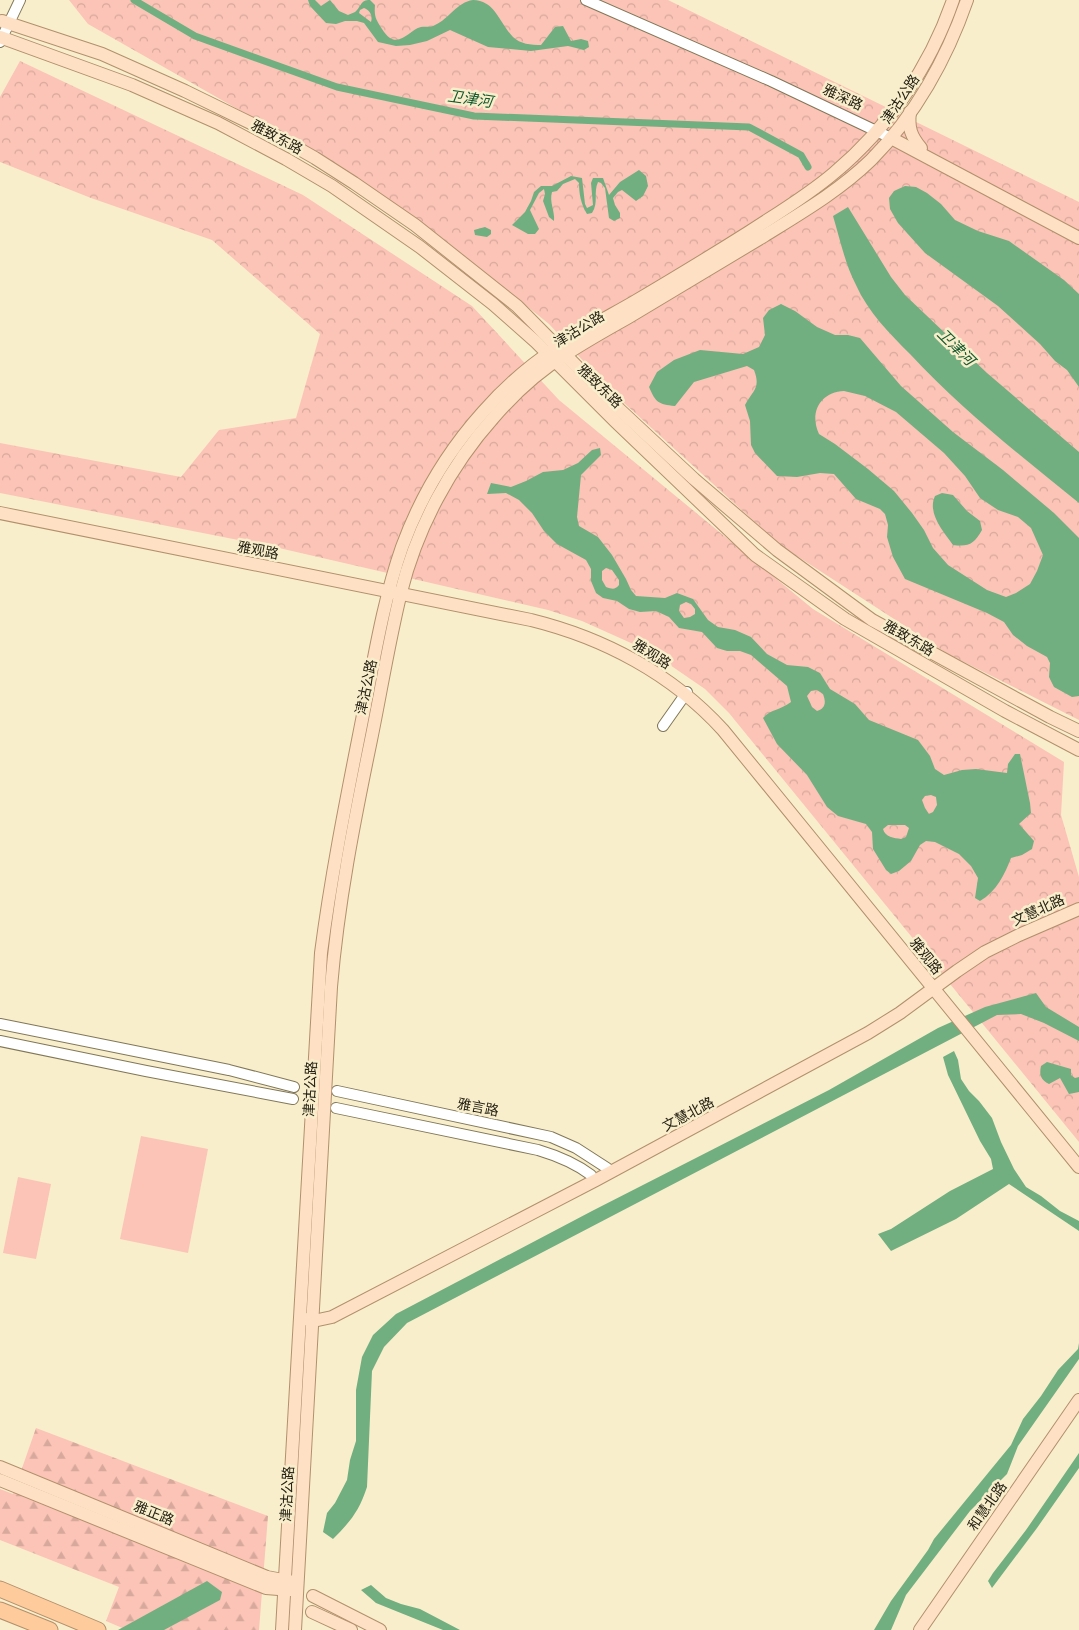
<svg xmlns="http://www.w3.org/2000/svg" width="1079" height="1630" font-family="'IBM Plex Sans','Noto Sans SC',sans-serif">
	<defs>
		<pattern id="forest-firs" width="22" height="20" patternUnits="userSpaceOnUse" patternTransform="scale(1.25)"><rect width="22" height="20" fill="#fbc4b6"/><path d="M5 1l3.5 6h-7zM16 11l3.5 6h-7z" fill="#d7a89c"/></pattern>
		<pattern id="park-crowns" width="20" height="18" patternUnits="userSpaceOnUse" patternTransform="scale(1.25)"><rect width="20" height="18" fill="#fbc4b6"/><path d="M2 6a3 3 0 1 1 6 0M12 15a3 3 0 1 1 6 0" fill="none" stroke="#d7a89c"/></pattern>
	</defs>
	<rect width="100%" height="100%" fill="#f9eecb"/>
	<g fill="#fbc4b6">
		<polygon points="141,1136 208,1149 188,1253 120,1239"/>
		<polygon points="18,1177 51,1184 36,1259 3,1253"/>
	</g>
	<polygon fill="url(#forest-firs)" points="36,1428 268,1516 259,1630 127,1630 106,1621 119,1587 0,1540 0,1489 13,1494"/>
	<g fill="url(#park-crowns)">
		<polygon points="69,0 668,0 1079,202 1079,720 948,654 780,545 612,392 549,324 442,238 308,149 88,24"/>
		<polygon points="20,61 303,195 472,306 559,400 813,609 1064,762 1061,815 1079,877 1079,1142 729,713 705,689 651,652 582,621 548,610 279,548 0,493 0,443 181,477 219,430 296,418 320,334 212,240 91,198 0,162 0,97"/>
	</g>
	<g fill="#71af81" fill-rule="evenodd">
		<path d="M308 0H315L321 6 330 0 339 11 348 15C350 14 353 13 355 12 362 6 360 0 370 0L375 5C374 17 376 19 382 29 397 53 408 30 421 27 426 26 430 28 435 25 449 19 457 2 473 0 495 0 500 24 513 37 520 44 531 45 541 45L555 27 563 26 571 41 581 39 588 41 589 47 584 50 568 46 531 51 488 47 450 30 427 41 410 45 396 46 378 42 364 23 357 21H345L336 24 326 23 310 6ZM364 8C370 10 373 16 371 22L359 13 360 10Z"/>
		<path d="M639 170 646 176 648 186 643 196 636 201 622 190 618 192 613 198 615 205 620 213V218L614 221 609 218 605 188 601 183 598 182C593 193 599 202 592 213L587 214C581 204 579 194 579 183L575 179 563 184 557 191 552 192C549 202 555 211 554 221L549 217 543 201 545 194 544 189 539 193 530 210 539 229 535 234H528L512 225 525 212 531 201 534 192 541 186H552L571 176 582 178 585 204 587 208 593 205 591 183 593 178H603L609 195 620 182Z"/>
		<polygon points="905,186 916,187 927,193 941,204 955,220 978,231 1009,241 1064,280 1079,294 1079,387 1067,370 1055,361 1040,344 998,306 925,253 898,223 890,209 889,198 894,191"/>
		<path d="M848 207 891 277 905 295 987 373 1079 452V503C1021 456 961 409 910 354 890 334 868 312 856 285 845 264 840 239 833 216Z"/>
		<polygon points="485,227 491,230 491,234 487,237 475,235 474,230"/>
		<path d="M781 304 795 311 817 327 835 335H848L860 338 901 386 953 432 1003 470 1054 513 1079 538V696L1072 697 1054 687 1049 677 1050 663 1047 657 1027 646 1013 635 1004 622 987 613 905 579 893 557 887 537 888 525 885 514 880 509 856 499 834 474 820 473 797 477 777 476 755 453 751 445 750 421 745 405C753 390 761 388 754 370L747 366 694 382 675 406C658 404 656 403 649 387L657 372 674 360 700 350 743 354 759 347 765 335 763 318 769 310ZM844 391 865 396 896 412 944 453 965 476 980 498 998 510 1018 517 1031 528 1043 555 1037 571 1030 584 1016 593 1006 597 987 590 948 565 933 548 924 530 912 513 894 491 868 469 835 444 819 434C809 413 820 392 844 391Z"/>
		<path d="M600 448 601 455 581 475 577 517 579 526 598 537 612 555 626 579 631 590 636 596 665 598 677 593 693 599 708 620 718 627 735 630 751 637 767 654 787 665 808 667 820 673 830 689 855 704 869 720 918 740 930 756 935 769 944 775 962 770 976 769 1007 773 1008 764 1015 754H1020L1030 803 1031 813 1019 824 1034 841 1032 849 1022 855 1011 858C1005 874 996 892 980 901L975 898 978 878 971 866 959 854 935 842 926 841 920 845 911 861 899 871 891 874 886 870 873 849 872 832 866 824 838 816 827 807 807 775 777 744 763 718C771 709 781 710 791 702L787 686 751 655 740 651H727L717 648 702 632 679 628 669 617 656 611 640 612 629 609 617 601 603 598 596 593 591 581V569L586 560 557 544 544 531 532 513 519 500 506 493 487 494 491 483 511 487 526 481 543 472 563 470 578 463 592 450ZM606 568 612 570 619 580V585C615 590 612 589 606 587L602 580V571ZM686 602 691 604 695 609V614L690 617 684 618 679 611 680 605ZM817 690 823 694C826 702 826 708 817 711L812 707 807 696 811 691ZM931 795 936 797 937 805 933 812 929 814 925 808 922 800 925 796ZM888 825H905L909 828 906 837 901 839C894 838 885 837 883 829Z"/>
		<path d="M942 493 953 495 967 511 980 521 982 530C974 544 969 547 953 545 943 531 927 513 935 496Z"/>
		<path d="M1036 993 1046 1007 1079 1027V1041L1044 1023 1021 1014 997 1015 407 1323 384 1347 372 1371 367 1487C359 1511 351 1521 333 1539L323 1532 327 1513 335 1503 347 1480 350 1460 356 1441V1390L362 1357 373 1335 396 1314 592 1211 829 1090 938 1028 985 1007Z"/>
		<polygon points="954,1051 958,1060 961,1079 969,1091 979,1101 992,1118 1001,1142 1014,1169 1026,1187 1041,1196 1060,1211 1079,1221 1079,1231 1009,1184 956,1219 891,1251 878,1234 891,1229 950,1191 993,1169 991,1159 980,1141 948,1075 943,1057"/>
		<path d="M1047 1062 1071 1069V1075L1075 1078 1079 1077V1092L1069 1094 1060 1078 1049 1084C1041 1080 1039 1075 1041 1066Z"/>
		<polygon points="1079,1343 1079,1359 1018,1446 1007,1474 970,1511 906,1595 891,1630 874,1630 891,1601 928,1550 934,1539 1011,1445 1023,1419 1041,1396 1058,1370 1078,1349"/>
		<polygon points="1079,1453 1079,1468 1037,1528 992,1588 988,1581 993,1573 1026,1530"/>
		<polygon points="207,1581 222,1592 220,1600 164,1630 118,1630"/>
		<polygon points="371,1585 386,1598 401,1604 420,1609 460,1630 443,1630 376,1603 361,1590"/>
	</g>
	<g fill="none" stroke-linecap="round" stroke-linejoin="round">
		<polyline stroke="#71af81" stroke-width="7" points="134,0 195,36 337,87 474,116 749,127 801,155 808,167"/>
		<g stroke="#817758" stroke-width="12">
			<g id="minor">
				<polyline points="586,0 771,81 891,138"/>
				<polyline points="0,42 20,0"/>
				<polyline points="663,726 687,692"/>
				<polyline points="0,1024 229,1070 294,1087"/>
				<polyline points="0,1041 146,1071 293,1099"/>
				<polyline points="337,1091 551,1137 576,1148 607,1168"/>
				<path d="M336 1108 538 1150C558 1156 575 1163 591 1175"/>
			</g>
		</g>
		<g stroke="#b2906c" stroke-width="14">
			<g id="major">
				<polyline points="2,21 102,54 185,91 273,134 315,158 354,183 415,225 517,306 619,409 694,479 777,550 872,620 1050,717 1079,731"/>
				<polyline points="0,37 132,85 218,123 286,159 332,186 420,247 493,304 536,342 615,421 755,555 845,619 1005,711 1079,750"/>
				<path d="M910 112C908 128 911 136 921 148"/>
				<polyline points="891,138 1079,238"/>
				<path d="M0 513 531 620C604 638 672 674 723 730L1079 1167"/>
				<polyline points="304,1319 318,1320 332,1317 596,1180 868,1033 900,1013 957,971 985,952 1019,935 1079,909"/>
				<polyline points="0,1467 267,1577 293,1582"/>
				<polyline points="0,1480 266,1588 291,1590"/>
				<polyline points="313,1596 380,1630"/>
				<polyline points="312,1612 351,1630"/>
				<path d="M282 1630 321 953C331 876 346 801 361 725 373 666 382 604 402 547 420 498 448 451 483 412 504 388 529 366 556 348 581 331 608 317 634 302 673 279 711 256 749 232 778 213 807 196 834 173 888 128 930 67 953 0"/>
				<path d="M295 1630 331 987C338 903 354 822 371 740 381 691 389 641 401 592 417 528 450 466 494 417 514 394 539 371 565 355 586 341 608 329 629 317 674 290 719 263 764 236 801 213 839 191 871 160 915 116 947 58 967 0"/>
				<polyline points="920,1630 1079,1400"/>
			</g>
		</g>
		<g stroke="#b2906c" stroke-width="17">
			<g id="highway">
				<polyline points="0,1589 98,1630"/>
				<polyline points="0,1610 50,1630"/>
			</g>
		</g>
		<use href="#minor" stroke="#fff" stroke-width="10"/>
		<use href="#major" stroke="#fee0c4" stroke-width="12"/>
		<use href="#highway" stroke="#fecb9c" stroke-width="15"/>
	</g>
	<g text-anchor="middle" stroke-width="5" stroke-linejoin="round" paint-order="stroke">
		<g font-size="14" fill="#252114" stroke="#f9eecb">
			<text transform="translate(843 97) rotate(25)" y="5">雅深路</text>
			<text transform="translate(900 99) rotate(-56)" y="5">津沽公路</text>
			<text transform="translate(277 137) rotate(28)" y="5">雅致东路</text>
			<text transform="translate(579 329) rotate(-31)" y="5">津沽公路</text>
			<text transform="translate(600 386) rotate(44)" y="5">雅致东路</text>
			<text transform="translate(258 550) rotate(11)" y="5">雅观路</text>
			<text transform="translate(909 638) rotate(30)" y="5">雅致东路</text>
			<text transform="translate(652 654) rotate(32)" y="5">雅观路</text>
			<text transform="translate(366 687) rotate(-78)" y="5">津沽公路</text>
			<text transform="translate(1038 910) rotate(-24)" y="5">文慧北路</text>
			<text transform="translate(926 956) rotate(51)" y="5">雅观路</text>
			<text transform="translate(310 1089) rotate(-87)" y="5">津沽公路</text>
			<text transform="translate(478 1107) rotate(11)" y="5">雅言路</text>
			<text transform="translate(688 1114) rotate(-28)" y="5">文慧北路</text>
			<text transform="translate(287 1494) rotate(-87)" y="5">津沽公路</text>
			<text transform="translate(987 1506) rotate(-55)" y="5">和慧北路</text>
			<text transform="translate(154 1513) rotate(22)" y="5">雅正路</text>
		</g>
		<g font-size="15" font-style="italic" fill="#13592d" stroke="#f9eecb">
			<text transform="translate(470 99) rotate(8)" y="5">卫津河</text>
			<text transform="translate(956 347) rotate(45)" y="5">卫津河</text>
		</g>
	</g>
</svg>
